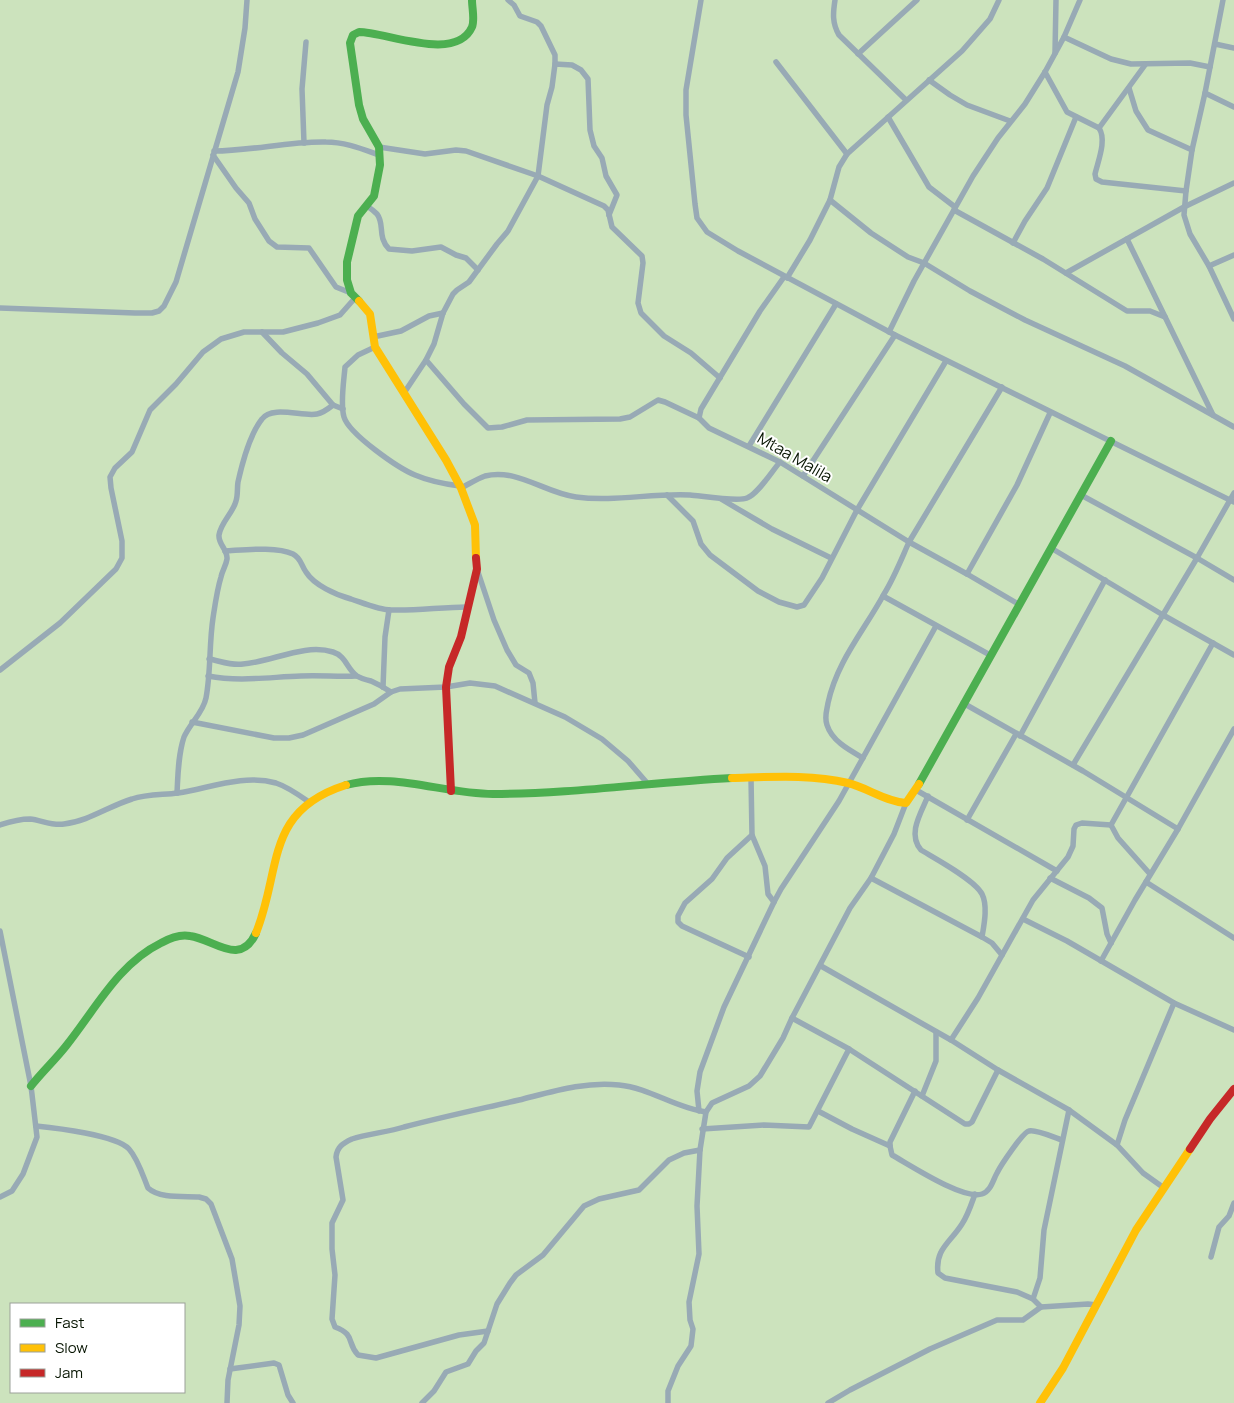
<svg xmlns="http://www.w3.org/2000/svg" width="1234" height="1403" font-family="Manrope,sans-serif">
	<rect width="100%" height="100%" fill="#cce3bd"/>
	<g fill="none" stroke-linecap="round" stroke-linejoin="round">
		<g stroke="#98aab5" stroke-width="5.5">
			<polyline points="701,0 686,90 686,115 695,204 697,218 707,232 738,251 895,335 1234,502"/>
			<path d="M835 0C833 13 832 23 839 35L906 100"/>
			<polyline points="1223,0 1205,93 1192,150 1186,191 1184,215 1190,234 1209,266 1234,319"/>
			<polyline points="1064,37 1111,59 1131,64 1190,63 1210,67"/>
			<polyline points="1215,44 1234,48"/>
			<polyline points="1055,53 1056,0"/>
			<polyline points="858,54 917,0"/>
			<polyline points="776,62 847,154"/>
			<polyline points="555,64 572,65 581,70 588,79 590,130 594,146 602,158 606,176 617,195 609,215"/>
			<path d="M1045 72 1067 112 1099 128C1107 140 1098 161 1095 174L1096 179 1102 182 1186 191"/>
			<polyline points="929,80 950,95 967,105 1010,121"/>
			<polyline points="1129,88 1136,111 1148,130 1192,150"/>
			<polyline points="1205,93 1234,107"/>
			<polyline points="888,117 929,187 955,207"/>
			<polyline points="1099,128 1145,65"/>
			<polyline points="304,143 302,89 306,42"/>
			<polyline points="379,147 425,154 456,150 466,151 538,176 604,206 608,210 612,227 642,256 643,263 638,303 641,313 664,336 691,353 720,378"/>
			<path d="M214 151C252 151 289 141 326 142 345 142 362 149 379 155"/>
			<polyline points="213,155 236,188 249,203 255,219 269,241 277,247 309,248 336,287 351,293"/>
			<polyline points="830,200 871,233 908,257 924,263 970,291 1025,320 1125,366 1234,427"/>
			<path d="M367 206C370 208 374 211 377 214 385 224 377 237 389 249L412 251 441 247 456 255 466 258 478 270"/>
			<polyline points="954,210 1043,259 1127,311 1150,311 1165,317"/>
			<polyline points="1127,239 1213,415"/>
			<polyline points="1013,243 1025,221 1047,188 1076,117"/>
			<polyline points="1209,266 1234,255"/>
			<polyline points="1066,273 1184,207 1234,183"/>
			<polyline points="784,277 760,311 701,409 699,418 709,428 780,462 909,542 967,574 1020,605"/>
			<polyline points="787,278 810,240 830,200 839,167 847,154 962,51 990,19 999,0"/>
			<polyline points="0,308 135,313 152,313 159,311 164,306 176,282 238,72 245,28 247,0"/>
			<polyline points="262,332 282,353 307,374 333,405 343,409"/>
			<polyline points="889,332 914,281 973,176 998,138 1025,104 1045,72 1064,37 1080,0"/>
			<polyline points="373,337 401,331 429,316 443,313"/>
			<path d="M375 347 358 355 345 367C344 380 340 404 344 417 349 434 398 468 415 475 429 481 444 484 460 486"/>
			<polyline points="426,360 464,404 488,428 502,427 527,420 620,419 630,417 658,400 665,402 699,418"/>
			<polyline points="404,393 426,360 434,344 443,313 453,294 457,290 469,282 497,244 508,231 538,176 547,105 552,87 555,64 555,55 541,26 537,22 520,16 514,5 508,0"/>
			<polyline points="749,446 836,304"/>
			<polyline points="803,476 895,335"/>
			<path d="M461 488C469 484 477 479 485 476 517 468 545 493 576 497 614 502 652 493 690 495 702 496 738 502 747 498 758 494 772 471 780 462"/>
			<polyline points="667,495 693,521 701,544 710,555 758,591 779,602 797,607 804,605 822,578 857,510 946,361"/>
			<polyline points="1081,495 1197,558 1234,580"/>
			<polyline points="721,499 772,529 831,558"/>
			<polyline points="1051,548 1163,615 1234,655"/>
			<path d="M225 551C244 550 276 546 293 554 301 558 301 565 306 572 314 585 336 595 351 599 363 603 379 610 391 610 416 611 442 607 467 607"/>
			<polyline points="477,569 494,620 507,650 516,665 529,673 533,683 535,703"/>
			<polyline points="967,574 1017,485 1050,413"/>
			<polyline points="883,596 990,655"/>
			<path d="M209 659C220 661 232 666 243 664 272 662 304 643 333 652 346 656 347 669 357 676 360 678 367 680 371 681 378 684 385 688 391 692"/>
			<polyline points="0,670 60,623 116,569 122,558 122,541 111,488 110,477 115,468 132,452 150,410 176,384 203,352 221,339 244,332 283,332 318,323 340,315 355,298"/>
			<path d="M208 676C239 682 270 677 301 676 320 675 338 677 356 676"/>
			<polyline points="383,687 385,637 389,610"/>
			<polyline points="963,703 1083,771 1178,829"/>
			<polyline points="192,722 274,738 289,738 303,735 374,704 391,692 400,689 446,687 470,683 495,686 565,717 602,739 628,761 648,784"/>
			<polyline points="1020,736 1105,580"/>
			<path d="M863 758C849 750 832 741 827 725 824 717 827 710 828 703 837 661 864 631 884 594 894 578 901 560 909 542L1002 387"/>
			<polyline points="1073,765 1197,558 1234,493"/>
			<polyline points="916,790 1057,871"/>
			<path d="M177 793C178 775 178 755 184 737 190 723 203 713 206 698 211 672 209 644 213 618 215 605 217 590 221 577 222 571 226 566 227 559 228 550 218 544 219 535 221 522 233 513 236 501 238 495 237 488 238 482 242 464 250 434 262 419 272 405 303 417 317 414 323 413 328 409 333 405"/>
			<path d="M928 796C921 813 907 834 921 850 936 859 975 880 982 894 988 906 984 925 982 937"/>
			<polyline points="967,820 1016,734"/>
			<path d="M0 825C9 822 20 819 30 819 41 820 52 826 64 824 89 821 109 806 132 799 147 794 163 795 178 793 210 788 243 774 276 783 288 787 299 795 309 802"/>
			<polyline points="752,835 765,866 768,894 774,902"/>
			<polyline points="1150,874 1118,838 1111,825 1213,643"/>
			<polyline points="871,878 982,937 992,943 1002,955"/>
			<polyline points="1050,878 1089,898 1102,908 1107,934 1111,943"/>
			<polyline points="1146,882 1234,938"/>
			<polyline points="1023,919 1067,941 1174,1003 1234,1030"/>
			<polyline points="0,931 31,1086 37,1137 23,1174 12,1191 0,1197"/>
			<polyline points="749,957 682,926 678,922 678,916 685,903 712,879 727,858 752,835 751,778"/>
			<polyline points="1101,961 1135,900 1178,829 1234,729"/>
			<polyline points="821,966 951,1040 998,1070 1069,1110 1117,1145 1143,1173 1164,1188"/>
			<polyline points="792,1018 849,1049 965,1124 969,1124 972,1122 998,1070"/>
			<polyline points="951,1040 978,998 1033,900 1068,857 1073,846 1074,829 1076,825 1082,823 1111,825"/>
			<path d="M915 1091 890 1142V1146L892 1155C910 1165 963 1200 982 1194 991 1191 993 1180 997 1173 1001 1165 1023 1132 1029 1131 1036 1129 1055 1138 1062 1140"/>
			<polyline points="922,1096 936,1061 936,1032"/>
			<polyline points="699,1111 697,1091 700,1072 724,1007 774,902 781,889 839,801 936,626"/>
			<polyline points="818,1111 852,1129 890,1146"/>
			<path d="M36 1126C56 1128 116 1135 129 1149 138 1159 143 1176 148 1188 160 1199 184 1196 199 1197L206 1199 211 1204 232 1259 240 1306 239 1325 228 1380 227 1403"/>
			<polyline points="702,1129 764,1125 809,1127 849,1049"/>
			<polyline points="1117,1145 1125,1120 1174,1003"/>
			<path d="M975 1194C971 1205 968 1215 962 1224 950 1243 935 1249 938 1273L945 1278 1017 1292 1033 1299 1041 1307 1088 1304 1097 1305"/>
			<polyline points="1211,1257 1219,1227 1229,1216 1234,1203"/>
			<polyline points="1033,1299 1040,1278 1044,1230 1069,1110"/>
			<path d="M488 1331 459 1335 376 1358 358 1355C346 1342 356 1335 335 1327L332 1319 335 1275 332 1249V1223L343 1200 336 1157C337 1147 343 1143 352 1139 367 1134 388 1132 404 1127 442 1117 480 1109 519 1100 551 1092 585 1081 619 1085 650 1088 675 1108 706 1112"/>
			<polyline points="230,1369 274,1363 279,1365 288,1395 293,1403"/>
			<polyline points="422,1403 434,1391 446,1372 468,1364 476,1351 484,1343 497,1304 510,1283 516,1275 543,1255 584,1206 599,1199 639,1190 669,1160 684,1153 700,1150"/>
			<polyline points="668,1403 668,1391 678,1366 691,1346 693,1329 690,1320 689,1302 699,1254 697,1206 700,1150 706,1112 712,1103 749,1086 760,1076 783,1038 792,1018 850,908 871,878 894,834 906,803"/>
			<polyline points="828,1403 850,1390 930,1349 997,1320 1023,1320 1041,1307"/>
		</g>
		<g stroke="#4caf50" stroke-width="8">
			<path d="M359 301 351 293 347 280V262L358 216 374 196 380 165 379 147 363 119 359 105 350 43 353 35 359 32C386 32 456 63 472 27 475 20 472 8 472 0"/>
			<polyline points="919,784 1111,441"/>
			<path d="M346 785C393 772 444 794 493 794 573 794 652 782 732 778"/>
			<path d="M31 1086C42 1072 55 1060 66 1046 95 1010 118 964 161 943 170 938 180 934 190 936 214 939 240 968 256 933"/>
		</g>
		<g stroke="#ffc107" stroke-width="8">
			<polyline points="359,301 370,314 375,347 446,460 461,488 475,525 476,558"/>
			<path d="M732 778C770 777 811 774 848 783 868 788 884 801 906 803L919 784"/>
			<path d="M256 933C282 869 264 811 346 785"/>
			<polyline points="1040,1403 1063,1368 1136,1230 1190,1149"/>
		</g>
		<g stroke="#c62828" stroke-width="8">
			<polyline points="451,791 446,687 449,667 461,637 477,569 476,558"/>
			<polyline points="1190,1149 1210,1119 1234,1089"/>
		</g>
	</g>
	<g text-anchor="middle" stroke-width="4" stroke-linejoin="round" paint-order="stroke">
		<g font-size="16" fill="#061400" stroke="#fff">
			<text transform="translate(795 457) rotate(30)" y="6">Mtaa Malila</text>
		</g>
	</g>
	<rect x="10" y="1303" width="175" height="90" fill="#ffffff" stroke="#9ba199"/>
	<rect x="20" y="1319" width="25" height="8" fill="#4caf50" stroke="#9ba199"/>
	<text x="55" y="1328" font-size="15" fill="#061400">Fast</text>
	<rect x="20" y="1344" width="25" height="8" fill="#ffc107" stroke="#9ba199"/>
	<text x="55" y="1353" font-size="15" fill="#061400">Slow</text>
	<rect x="20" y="1369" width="25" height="8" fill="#c62828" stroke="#9ba199"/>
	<text x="55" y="1378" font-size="15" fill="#061400">Jam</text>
</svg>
